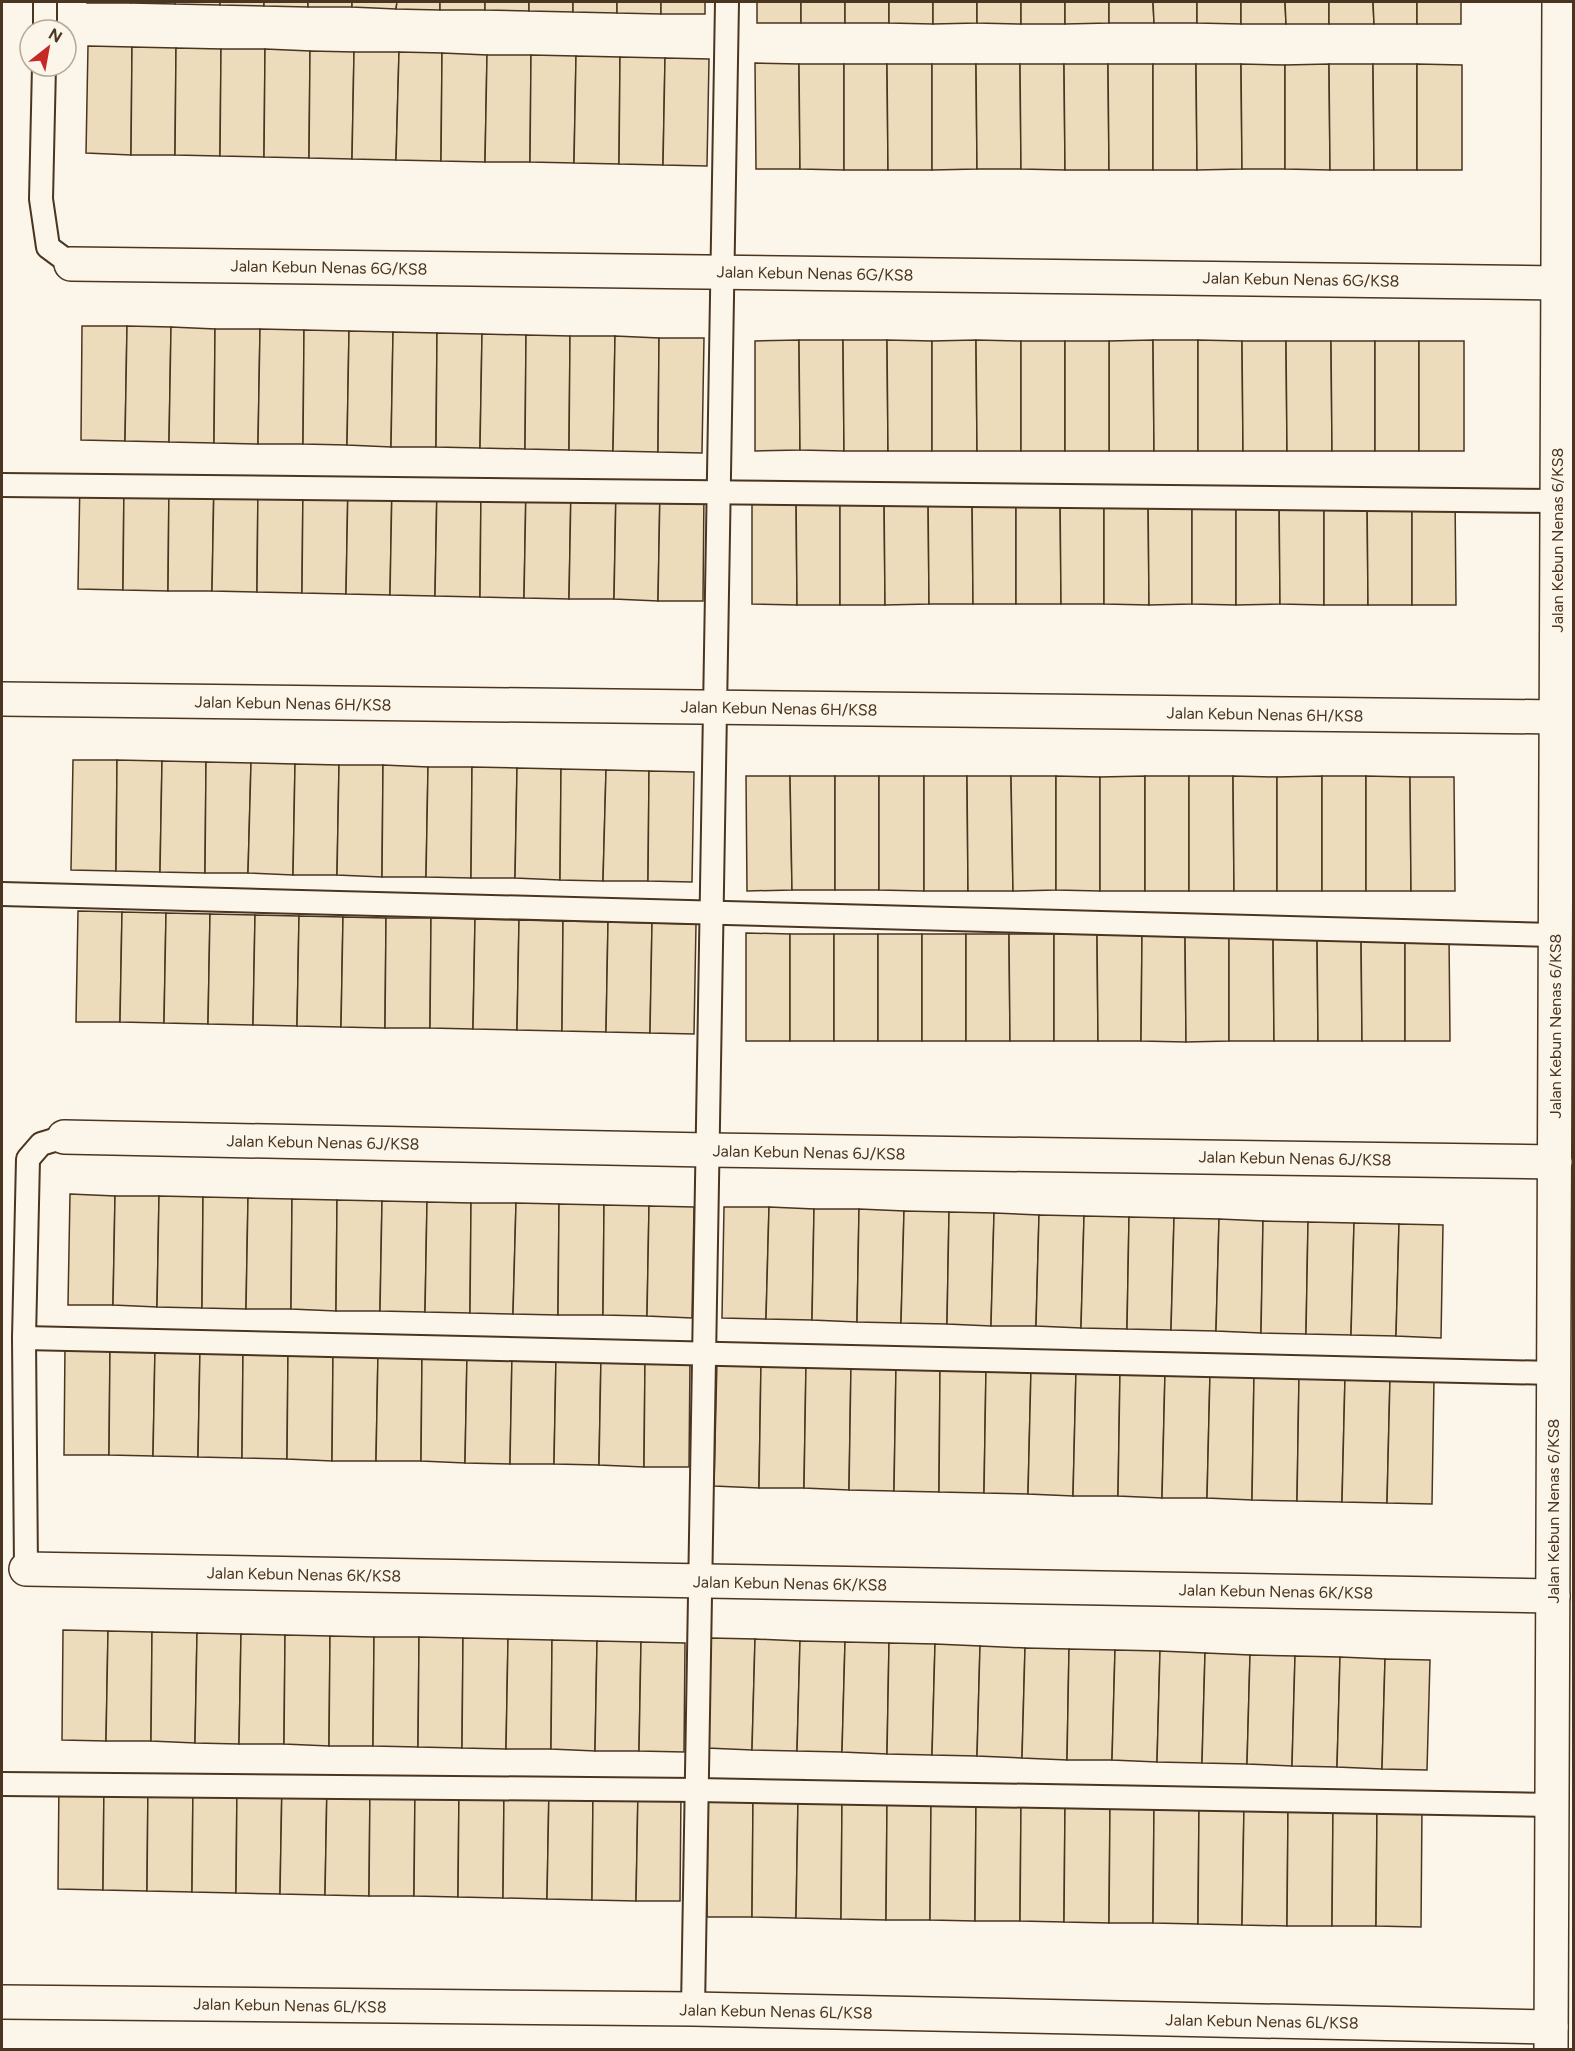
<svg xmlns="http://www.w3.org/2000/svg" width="1575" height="2051" font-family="Figtree,sans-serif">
	<rect width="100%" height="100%" fill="#fbf6e9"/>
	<g fill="#ecdcbc" stroke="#4a3520" stroke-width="1.5">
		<rect x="87" y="2" width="44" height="1"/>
		<polygon points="131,2 175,2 175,4 131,3"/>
		<polygon points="175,2 220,2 220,5 175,4"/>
		<polygon points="220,2 264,2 264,6 220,5"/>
		<polygon points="264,2 308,2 308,7 264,6"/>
		<rect x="308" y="2" width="44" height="5"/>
		<polygon points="352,2 397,2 396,9 352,7"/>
		<polygon points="397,2 440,2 440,10 396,9"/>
		<rect x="440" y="2" width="45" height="8"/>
		<polygon points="485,2 529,2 529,11 485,10"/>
		<polygon points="529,2 573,2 573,12 529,11"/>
		<polygon points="573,2 617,2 617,13 573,12"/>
		<polygon points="617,2 661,2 661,14 617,13"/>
		<rect x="661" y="2" width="44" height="12"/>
		<rect x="757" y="2" width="44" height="21"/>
		<rect x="801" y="2" width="44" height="21"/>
		<rect x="845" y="2" width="44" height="21"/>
		<polygon points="889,2 933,2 933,24 889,23"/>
		<polygon points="933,2 977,2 977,23 933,24"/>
		<polygon points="977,2 1021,2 1021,24 977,23"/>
		<rect x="1021" y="2" width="44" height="22"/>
		<polygon points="1065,2 1109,2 1109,23 1065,24"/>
		<polygon points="1109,2 1153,2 1154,23 1109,23"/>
		<polygon points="1153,2 1197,2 1197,23 1154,23"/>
		<polygon points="1197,2 1241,2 1241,24 1197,23"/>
		<polygon points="1241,2 1285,2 1286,24 1241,24"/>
		<polygon points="1285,2 1329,2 1329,24 1286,24"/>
		<polygon points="1329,2 1373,2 1374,24 1329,24"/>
		<polygon points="1373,2 1417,2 1417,24 1374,24"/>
		<rect x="1417" y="2" width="44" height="22"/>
		<polygon points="88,46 132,47 131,155 86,153"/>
		<polygon points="132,47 176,48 175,155 131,155"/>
		<polygon points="176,48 221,49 220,156 175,155"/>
		<polygon points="221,49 265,49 264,157 220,156"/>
		<polygon points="265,49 310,51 309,158 264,157"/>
		<polygon points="310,51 354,52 352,159 309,158"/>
		<polygon points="354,52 399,52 396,160 352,159"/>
		<polygon points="399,52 442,53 441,161 396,160"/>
		<polygon points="442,53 487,55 485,162 441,161"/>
		<polygon points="487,55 531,55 530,162 485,162"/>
		<polygon points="531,55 576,56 574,163 530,162"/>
		<polygon points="576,56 620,57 619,164 574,163"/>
		<polygon points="620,57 665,58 663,165 619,164"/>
		<polygon points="665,58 709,59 707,166 663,165"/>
		<polygon points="755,63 799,64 800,169 756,169"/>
		<polygon points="799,64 844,64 844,170 800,169"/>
		<polygon points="844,64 887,64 888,170 844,170"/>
		<polygon points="887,64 932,64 932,170 888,170"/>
		<polygon points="932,64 976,64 977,169 932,170"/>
		<polygon points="976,64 1020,64 1021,169 977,169"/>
		<polygon points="1020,64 1064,64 1065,170 1021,169"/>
		<polygon points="1064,64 1108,64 1109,170 1065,170"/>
		<polygon points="1108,64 1153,64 1153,170 1109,170"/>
		<polygon points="1153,64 1196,64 1197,170 1153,170"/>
		<polygon points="1196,64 1241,64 1242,169 1197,170"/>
		<polygon points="1241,64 1285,65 1285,169 1242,169"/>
		<polygon points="1329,64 1330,170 1285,169 1285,65"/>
		<polygon points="1329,64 1373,64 1374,170 1330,170"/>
		<polygon points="1373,64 1417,64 1417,170 1374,170"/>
		<polygon points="1417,64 1462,65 1462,170 1417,170"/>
		<polygon points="82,326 127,326 125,441 81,440"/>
		<polygon points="127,326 171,327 169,442 125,441"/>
		<polygon points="171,327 215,329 214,443 169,442"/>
		<polygon points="215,329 260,329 258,444 214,443"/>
		<polygon points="260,329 304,330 303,444 258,444"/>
		<polygon points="304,330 349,331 347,445 303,444"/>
		<polygon points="349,331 393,332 391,447 347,445"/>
		<polygon points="393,332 437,333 436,447 391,447"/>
		<polygon points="437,333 482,334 480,448 436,447"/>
		<polygon points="482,334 526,335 525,449 480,448"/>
		<polygon points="526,335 570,336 569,450 525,449"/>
		<polygon points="570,336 615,336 613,451 569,450"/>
		<polygon points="615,336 659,338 658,452 613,451"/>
		<polygon points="659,338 704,338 702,453 658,452"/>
		<polygon points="799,340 800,450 755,451 755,341"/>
		<polygon points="799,340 843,340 844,451 800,450"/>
		<polygon points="843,340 887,340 888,451 844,451"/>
		<polygon points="887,340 932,341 932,451 888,451"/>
		<polygon points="976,340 977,451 932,451 932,341"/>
		<polygon points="976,340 1021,341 1021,451 977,451"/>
		<polygon points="1153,340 1154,451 1109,451 1109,341"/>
		<polygon points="1153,340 1198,340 1198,451 1154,451"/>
		<polygon points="1198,340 1242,341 1243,451 1198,451"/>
		<rect x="1021" y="341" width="44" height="110"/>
		<rect x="1065" y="341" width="44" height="110"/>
		<polygon points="1242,341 1286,341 1287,451 1243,451"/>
		<polygon points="1286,341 1331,341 1332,451 1287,451"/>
		<polygon points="1331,341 1375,341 1375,451 1332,451"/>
		<rect x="1375" y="341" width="44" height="110"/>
		<rect x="1419" y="341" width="45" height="110"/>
		<polygon points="80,478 124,479 123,590 78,589"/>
		<polygon points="124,479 169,480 168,591 123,590"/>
		<polygon points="169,480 214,481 212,591 168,591"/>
		<polygon points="214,481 258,481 257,592 212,591"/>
		<polygon points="258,481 303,483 302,593 257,592"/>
		<polygon points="303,483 348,483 346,594 302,593"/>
		<polygon points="348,483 392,485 390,595 346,594"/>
		<polygon points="392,485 437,486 435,596 390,595"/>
		<polygon points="437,486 481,486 480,597 435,596"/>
		<polygon points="481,486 526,487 524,598 480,597"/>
		<polygon points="526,487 571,488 569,599 524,598"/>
		<polygon points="571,488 616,489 614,599 569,599"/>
		<polygon points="616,489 660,490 658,601 614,599"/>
		<polygon points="660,490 704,491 703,601 658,601"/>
		<polygon points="752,491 796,491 797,605 752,604"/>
		<polygon points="796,491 840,492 840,605 797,605"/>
		<polygon points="884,491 885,605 840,605 840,492"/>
		<polygon points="884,491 928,492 929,604 885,605"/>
		<polygon points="928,492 972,492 973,604 929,604"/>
		<polygon points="972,492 1016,492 1016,604 973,604"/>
		<polygon points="1016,492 1060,492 1061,604 1016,604"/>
		<polygon points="1060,492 1104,492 1104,604 1061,604"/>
		<polygon points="1104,492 1148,492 1149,605 1104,604"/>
		<polygon points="1148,492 1192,492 1192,604 1149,605"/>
		<polygon points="1192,492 1236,492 1236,605 1192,604"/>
		<polygon points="1236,492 1279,492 1280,604 1236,605"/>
		<polygon points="1279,492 1324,492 1324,605 1280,604"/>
		<polygon points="1324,492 1367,492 1368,605 1324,605"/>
		<polygon points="1367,492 1412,493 1412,605 1368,605"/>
		<polygon points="1455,492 1456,605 1412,605 1412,493"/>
		<polygon points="73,760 117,760 116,871 71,870"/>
		<polygon points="117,760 162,761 160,872 116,871"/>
		<polygon points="162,761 206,762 205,873 160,872"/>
		<polygon points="206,762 251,763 248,873 205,873"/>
		<polygon points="251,763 295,764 293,875 248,873"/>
		<polygon points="295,764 339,765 337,875 293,875"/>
		<polygon points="339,765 383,765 382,877 337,875"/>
		<polygon points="383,765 428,767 426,877 382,877"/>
		<polygon points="428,767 472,767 471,878 426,877"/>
		<polygon points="472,767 517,768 515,878 471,878"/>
		<polygon points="517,768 561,769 560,880 515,878"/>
		<polygon points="561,769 606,770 603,881 560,880"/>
		<polygon points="606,770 649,771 648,881 603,881"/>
		<polygon points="649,771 694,772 692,882 648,881"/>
		<polygon points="746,776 790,776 792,890 747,891"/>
		<polygon points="790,776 835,776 835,890 792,890"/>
		<rect x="835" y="776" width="44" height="114"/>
		<polygon points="879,776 924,776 924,891 879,890"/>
		<polygon points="924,776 967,776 968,891 924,891"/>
		<polygon points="967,776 1011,776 1013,891 968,891"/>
		<polygon points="1011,776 1056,776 1056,890 1013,891"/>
		<polygon points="1056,776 1100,777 1100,891 1056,890"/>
		<polygon points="1145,776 1145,891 1100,891 1100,777"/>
		<rect x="1145" y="776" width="44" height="115"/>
		<polygon points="1189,776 1233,776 1234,891 1189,891"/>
		<polygon points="1233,776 1277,777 1277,891 1234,891"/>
		<polygon points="1322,776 1322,891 1277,891 1277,777"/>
		<rect x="1322" y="776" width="44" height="115"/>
		<polygon points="1366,776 1410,777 1411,891 1366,891"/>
		<polygon points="1410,777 1454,777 1455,891 1411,891"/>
		<polygon points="78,911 122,912 120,1022 76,1022"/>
		<polygon points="122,912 166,913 164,1023 120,1022"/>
		<polygon points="166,913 210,914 208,1024 164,1023"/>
		<polygon points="210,914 255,915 253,1025 208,1024"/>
		<polygon points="255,915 299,916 297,1026 253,1025"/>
		<polygon points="299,916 343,917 341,1027 297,1026"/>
		<polygon points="343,917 386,918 385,1028 341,1027"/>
		<polygon points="386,918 431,918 430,1028 385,1028"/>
		<polygon points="431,918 475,919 473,1029 430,1028"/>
		<polygon points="475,919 519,920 517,1030 473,1029"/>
		<polygon points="519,920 563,921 562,1031 517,1030"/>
		<polygon points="563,921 608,922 606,1032 562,1031"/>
		<polygon points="608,922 652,923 650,1033 606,1032"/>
		<polygon points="652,923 696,924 694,1034 650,1033"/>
		<polygon points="746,933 790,934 790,1041 746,1041"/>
		<rect x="790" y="934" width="44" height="107"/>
		<rect x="834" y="934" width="44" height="107"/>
		<rect x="878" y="934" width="44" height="107"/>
		<rect x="922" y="934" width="44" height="107"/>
		<polygon points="966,934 1009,934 1010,1041 966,1041"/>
		<polygon points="1009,934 1054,934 1054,1041 1010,1041"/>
		<polygon points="1054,934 1097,934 1098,1041 1054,1041"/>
		<polygon points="1097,934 1142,934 1141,1041 1098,1041"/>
		<polygon points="1142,934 1185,934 1186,1042 1141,1041"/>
		<polygon points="1185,934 1229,934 1229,1041 1186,1042"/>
		<polygon points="1229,934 1273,934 1274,1041 1229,1041"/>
		<polygon points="1273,934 1317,934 1318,1041 1274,1041"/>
		<polygon points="1317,934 1361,934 1362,1041 1318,1041"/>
		<polygon points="1361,934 1405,935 1405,1041 1362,1041"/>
		<polygon points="1449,934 1450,1041 1405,1041 1405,935"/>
		<polygon points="70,1194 115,1196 113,1305 68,1305"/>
		<polygon points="115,1196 159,1196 157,1307 113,1305"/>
		<polygon points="159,1196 203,1197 202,1308 157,1307"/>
		<polygon points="203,1197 248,1198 246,1309 202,1308"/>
		<polygon points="248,1198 292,1199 291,1309 246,1309"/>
		<polygon points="292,1199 337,1200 336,1311 291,1309"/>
		<polygon points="337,1200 382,1201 380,1311 336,1311"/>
		<polygon points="382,1201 427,1202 425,1312 380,1311"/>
		<polygon points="427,1202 471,1203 470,1313 425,1312"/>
		<polygon points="471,1203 516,1203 513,1314 470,1313"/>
		<polygon points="516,1203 559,1204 558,1315 513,1314"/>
		<polygon points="559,1204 604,1205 603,1315 558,1315"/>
		<polygon points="604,1205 649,1206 647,1316 603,1315"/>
		<polygon points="649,1206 694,1207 692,1318 647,1316"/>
		<polygon points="724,1207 769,1207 766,1319 722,1318"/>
		<polygon points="769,1207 814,1209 812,1320 766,1319"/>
		<polygon points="814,1209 859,1209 857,1322 812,1320"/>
		<polygon points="859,1209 904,1211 901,1323 857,1322"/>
		<polygon points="904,1211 949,1212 947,1324 901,1323"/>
		<polygon points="949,1212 994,1213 991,1326 947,1324"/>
		<polygon points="994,1213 1039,1215 1036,1326 991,1326"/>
		<polygon points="1039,1215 1084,1216 1081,1328 1036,1326"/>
		<polygon points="1084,1216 1129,1217 1127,1329 1081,1328"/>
		<polygon points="1129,1217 1174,1218 1171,1330 1127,1329"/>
		<polygon points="1174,1218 1219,1219 1216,1331 1171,1330"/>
		<polygon points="1219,1219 1263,1221 1261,1333 1216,1331"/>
		<polygon points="1263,1221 1308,1222 1306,1334 1261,1333"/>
		<polygon points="1308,1222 1354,1223 1351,1335 1306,1334"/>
		<polygon points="1354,1223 1399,1224 1396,1336 1351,1335"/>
		<polygon points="1399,1224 1443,1225 1441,1338 1396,1336"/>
		<polygon points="65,1345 110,1346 109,1455 64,1455"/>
		<polygon points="110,1346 155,1348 153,1456 109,1455"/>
		<polygon points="155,1348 200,1348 198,1457 153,1456"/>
		<polygon points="200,1348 243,1349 242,1458 198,1457"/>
		<polygon points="243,1349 288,1350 287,1459 242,1458"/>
		<polygon points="288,1350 333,1351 332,1461 287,1459"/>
		<polygon points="333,1351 378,1352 376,1461 332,1461"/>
		<polygon points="378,1352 422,1353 421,1461 376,1461"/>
		<polygon points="422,1353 467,1354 465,1463 421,1461"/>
		<polygon points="467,1354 512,1354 510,1464 465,1463"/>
		<polygon points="512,1354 556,1356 554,1464 510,1464"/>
		<polygon points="556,1356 601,1356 599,1465 554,1464"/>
		<polygon points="601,1356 645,1357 644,1467 599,1465"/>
		<polygon points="645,1357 690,1358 689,1467 644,1467"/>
		<polygon points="717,1361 761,1362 759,1488 714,1486"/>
		<polygon points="761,1362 806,1363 804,1488 759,1488"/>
		<polygon points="806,1363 851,1364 849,1490 804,1488"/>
		<polygon points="851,1364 896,1365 894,1491 849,1490"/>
		<polygon points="896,1365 940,1366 939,1492 894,1491"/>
		<polygon points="940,1366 986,1367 984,1493 939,1492"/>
		<polygon points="986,1367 1031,1369 1028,1494 984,1493"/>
		<polygon points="1031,1369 1076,1370 1073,1496 1028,1494"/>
		<polygon points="1076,1370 1120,1371 1118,1496 1073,1496"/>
		<polygon points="1120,1371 1165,1372 1162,1498 1118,1496"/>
		<polygon points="1165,1372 1210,1373 1207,1498 1162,1498"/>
		<polygon points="1210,1373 1254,1374 1252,1500 1207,1498"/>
		<polygon points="1254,1374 1299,1375 1297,1501 1252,1500"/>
		<polygon points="1299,1375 1345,1377 1342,1502 1297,1501"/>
		<polygon points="1345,1377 1390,1378 1387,1503 1342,1502"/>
		<polygon points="1390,1378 1434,1379 1432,1504 1387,1503"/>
		<polygon points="63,1630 108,1631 106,1741 62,1740"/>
		<polygon points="108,1631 152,1632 151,1741 106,1741"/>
		<polygon points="152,1632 197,1633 195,1743 151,1741"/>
		<polygon points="197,1633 241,1634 239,1744 195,1743"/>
		<polygon points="241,1634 285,1635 284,1744 239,1744"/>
		<polygon points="285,1635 330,1636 329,1746 284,1744"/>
		<polygon points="330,1636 374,1637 373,1746 329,1746"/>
		<polygon points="374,1637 419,1637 418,1747 373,1746"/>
		<polygon points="419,1637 463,1638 462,1748 418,1747"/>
		<polygon points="463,1638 508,1639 506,1749 462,1748"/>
		<polygon points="710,1638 755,1639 752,1750 707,1748"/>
		<polygon points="508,1639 552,1640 551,1749 506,1749"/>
		<polygon points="755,1639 800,1641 797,1751 752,1750"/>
		<polygon points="552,1640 597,1641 595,1751 551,1749"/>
		<polygon points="597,1641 641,1642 639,1751 595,1751"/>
		<polygon points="800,1641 845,1642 842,1752 797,1751"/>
		<polygon points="641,1642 685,1643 684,1752 639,1751"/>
		<polygon points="845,1642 889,1643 887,1754 842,1752"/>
		<polygon points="889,1643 935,1644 932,1755 887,1754"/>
		<polygon points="935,1644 980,1646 977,1756 932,1755"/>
		<polygon points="980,1646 1025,1648 1022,1758 977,1756"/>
		<polygon points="1025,1648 1069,1649 1067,1760 1022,1758"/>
		<polygon points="1069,1649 1115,1650 1112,1760 1067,1760"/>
		<polygon points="1115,1650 1160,1651 1157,1762 1112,1760"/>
		<polygon points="1160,1651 1205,1653 1202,1763 1157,1762"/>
		<polygon points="1205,1653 1250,1655 1247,1764 1202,1763"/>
		<polygon points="1250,1655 1295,1656 1292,1766 1247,1764"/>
		<polygon points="1295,1656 1340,1657 1337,1767 1292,1766"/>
		<polygon points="1340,1657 1385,1659 1382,1769 1337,1767"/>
		<polygon points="1385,1659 1430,1660 1427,1770 1382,1769"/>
		<polygon points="59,1778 104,1779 103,1890 58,1889"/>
		<polygon points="104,1779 148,1780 147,1891 103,1890"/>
		<polygon points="148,1780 193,1781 192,1892 147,1891"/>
		<polygon points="193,1781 237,1782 236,1893 192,1892"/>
		<polygon points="237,1782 282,1782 280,1894 236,1893"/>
		<polygon points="282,1782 327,1784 325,1895 280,1894"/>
		<polygon points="327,1784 370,1785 369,1896 325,1895"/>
		<polygon points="370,1785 415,1785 414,1896 369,1896"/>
		<polygon points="415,1785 459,1786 458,1897 414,1896"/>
		<polygon points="459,1786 504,1787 503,1898 458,1897"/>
		<polygon points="504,1787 549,1788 547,1899 503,1898"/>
		<polygon points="549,1788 593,1789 592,1900 547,1899"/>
		<polygon points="593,1789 638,1790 636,1901 592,1900"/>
		<polygon points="638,1790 681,1791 680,1901 636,1901"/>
		<polygon points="708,1797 753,1798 752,1917 707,1917"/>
		<polygon points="753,1798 798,1798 796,1918 752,1917"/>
		<polygon points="798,1798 842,1799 841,1919 796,1918"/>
		<polygon points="842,1799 887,1800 886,1920 841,1919"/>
		<polygon points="887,1800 931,1800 930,1920 886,1920"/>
		<polygon points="931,1800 976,1801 975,1921 930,1920"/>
		<polygon points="976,1801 1021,1801 1020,1921 975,1921"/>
		<polygon points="1021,1801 1065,1802 1064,1922 1020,1921"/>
		<polygon points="1065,1802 1110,1803 1109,1923 1064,1922"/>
		<polygon points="1110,1803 1154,1803 1153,1923 1109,1923"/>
		<polygon points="1154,1803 1199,1804 1198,1924 1153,1923"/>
		<polygon points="1199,1804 1244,1805 1242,1925 1198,1924"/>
		<polygon points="1244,1805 1288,1806 1287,1926 1242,1925"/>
		<polygon points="1288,1806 1333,1806 1332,1926 1287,1926"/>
		<polygon points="1333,1806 1377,1807 1376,1926 1332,1926"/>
		<polygon points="1377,1807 1422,1807 1421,1927 1376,1926"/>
	</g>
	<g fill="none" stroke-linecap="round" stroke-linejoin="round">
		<g stroke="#4a3520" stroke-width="26">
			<g id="lane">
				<polyline points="45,30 45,2"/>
				<polyline points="44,66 41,199 48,247 71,264"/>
				<polyline points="2,485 1558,501"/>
				<polyline points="2,894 1555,935"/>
				<polyline points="24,1338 1553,1373"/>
				<polyline points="26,1569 24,1338 28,1159 41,1144 64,1137"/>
				<polyline points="2,1784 697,1790 1552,1805"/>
				<polyline points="693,2009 727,2"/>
			</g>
		</g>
		<g stroke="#4a3520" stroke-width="36">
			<g id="street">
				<polyline points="71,264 1558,283"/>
				<polyline points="2,699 1557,717"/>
				<polyline points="64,1137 707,1150 1555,1162"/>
				<polyline points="26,1569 1553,1596"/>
				<polyline points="2,2002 693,2009 1551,2027"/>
				<polyline points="1551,2050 1559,2"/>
			</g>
		</g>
		<use href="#lane" stroke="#fbf6e9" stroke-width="22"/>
		<use href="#street" stroke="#fbf6e9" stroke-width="33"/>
	</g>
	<g text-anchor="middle" stroke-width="4.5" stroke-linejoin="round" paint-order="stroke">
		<g font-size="16" fill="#4a3520" stroke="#fbf6e9">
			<text transform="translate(329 267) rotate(1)" y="6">Jalan Kebun Nenas 6G/KS8</text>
			<text transform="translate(815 273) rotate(1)" y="6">Jalan Kebun Nenas 6G/KS8</text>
			<text transform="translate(1301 279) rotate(1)" y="6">Jalan Kebun Nenas 6G/KS8</text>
			<text transform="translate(1557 540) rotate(-90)" y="6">Jalan Kebun Nenas 6/KS8</text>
			<text transform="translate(293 703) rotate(1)" y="6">Jalan Kebun Nenas 6H/KS8</text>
			<text transform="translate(779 708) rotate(1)" y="6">Jalan Kebun Nenas 6H/KS8</text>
			<text transform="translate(1265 714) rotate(1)" y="6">Jalan Kebun Nenas 6H/KS8</text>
			<text transform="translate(1555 1026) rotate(-90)" y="6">Jalan Kebun Nenas 6/KS8</text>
			<text transform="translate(323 1142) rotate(1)" y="6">Jalan Kebun Nenas 6J/KS8</text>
			<text transform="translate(809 1152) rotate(1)" y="6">Jalan Kebun Nenas 6J/KS8</text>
			<text transform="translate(1295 1158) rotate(1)" y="6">Jalan Kebun Nenas 6J/KS8</text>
			<text transform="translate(1553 1511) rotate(-90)" y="6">Jalan Kebun Nenas 6/KS8</text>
			<text transform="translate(304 1574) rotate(1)" y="6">Jalan Kebun Nenas 6K/KS8</text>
			<text transform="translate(790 1583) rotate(1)" y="6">Jalan Kebun Nenas 6K/KS8</text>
			<text transform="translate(1276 1591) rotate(1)" y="6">Jalan Kebun Nenas 6K/KS8</text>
			<text transform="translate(290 2005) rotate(1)" y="6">Jalan Kebun Nenas 6L/KS8</text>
			<text transform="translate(776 2011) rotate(1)" y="6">Jalan Kebun Nenas 6L/KS8</text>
			<text transform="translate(1262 2021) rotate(1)" y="6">Jalan Kebun Nenas 6L/KS8</text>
		</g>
	</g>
	<rect width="1575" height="2051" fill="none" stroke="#4a3520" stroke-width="6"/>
	<g transform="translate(48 48) rotate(31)"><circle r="28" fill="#fbf6e9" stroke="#b4a999" stroke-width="1.5"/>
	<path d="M0-4.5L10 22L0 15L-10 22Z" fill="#c62828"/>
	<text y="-9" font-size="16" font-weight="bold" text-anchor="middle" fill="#4a3520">N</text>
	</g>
</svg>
